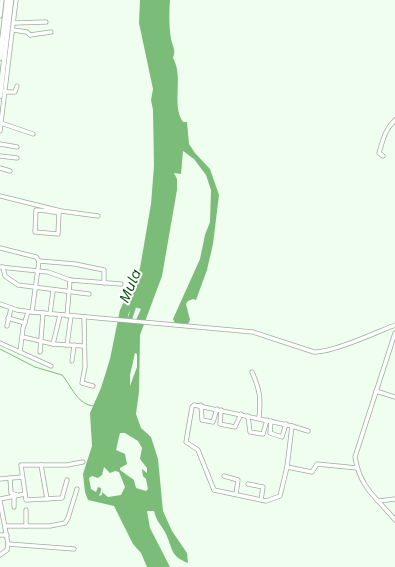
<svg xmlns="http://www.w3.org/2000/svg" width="395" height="567" font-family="'Work Sans',sans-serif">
	<rect width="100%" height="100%" fill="#effeee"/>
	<path fill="#7bbc79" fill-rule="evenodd" d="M140 0H170C169 13 169 27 171 39 173 47 176 50 173 58 184 77 171 105 183 122H187L189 144 195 153 210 169 219 195 213 244 207 270 196 300 193 299 188 301 186 304 190 320 187 326 176 325 173 319 200 259 205 235 210 222 211 190 206 175 194 159 183 151 181 174 174 173 177 179V190L162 276 140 335 139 392 136 414 141 428 151 437 158 459 163 511 172 531 187 553 188 563C170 556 173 549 166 534 161 524 157 523 154 511H147L150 528 170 567H147L141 553 133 544 114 506 88 500 85 492 83 474 92 446 90 413 101 388 110 359 120 310 140 268 151 204 154 166 153 110 151 100 153 89 139 23ZM134 307 141 309 135 322H129C126 316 129 311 134 307ZM135 353 137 354V367L130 386V375ZM120 433H125L138 441 142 448 140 459 147 468V473L142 469 143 476 146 479 148 489 146 491 136 488 134 480 120 470V468L127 464 125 454 116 450ZM104 467 110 473 115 471 119 472 125 487 121 495 108 497 102 492V495L99 496 101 491V488L98 487 96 492 91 489 89 478 92 476 98 478 102 475Z"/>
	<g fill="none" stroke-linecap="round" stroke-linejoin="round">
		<path stroke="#7bbc79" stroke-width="1" d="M0 349 35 367 62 375C71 385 77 405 94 406"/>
		<polyline stroke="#7bbc79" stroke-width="4.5" points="128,325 135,303"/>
		<g stroke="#9cae9b" stroke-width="5">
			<g id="minor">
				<polyline points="0,16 2,0"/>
				<polyline points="14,23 46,22"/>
				<polyline points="13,30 27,32 30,35 51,32"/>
				<polyline points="5,92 15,92 17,86"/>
				<polyline points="1,123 33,134"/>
				<polyline points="0,131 16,0"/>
				<polyline points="0,144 17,147"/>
				<polyline points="0,156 17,158"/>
				<path d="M383 156 379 153C383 140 385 129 395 120"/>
				<polyline points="0,168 10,171"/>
				<polyline points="0,196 61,211 98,216"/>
				<polyline points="48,211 36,210 35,232 58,234 59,213 48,211 48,208"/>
				<polyline points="0,248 36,257 39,261 75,264 104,270 104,283"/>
				<polyline points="0,267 48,272 70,280 121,284"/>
				<polyline points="3,267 5,276 18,285 89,294"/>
				<path d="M0 304 17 310 32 312 253 332 314 352C332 353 377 332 395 325"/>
				<polyline points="32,312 39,261"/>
				<polyline points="50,314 53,291"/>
				<polyline points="67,316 70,280"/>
				<polyline points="84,317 85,367 82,383 93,386"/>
				<polyline points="8,318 25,323"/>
				<polyline points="7,326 11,308"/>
				<path d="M395 333 355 457C360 488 376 497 395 520"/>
				<polyline points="23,337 53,344 83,346"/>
				<polyline points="0,343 51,366"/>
				<polyline points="53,344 60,315"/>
				<polyline points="67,345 71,316"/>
				<polyline points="20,352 23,328 28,312"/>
				<polyline points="40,352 43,313"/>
				<polyline points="72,361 74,345"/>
				<path d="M252 372C260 390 261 398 259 418"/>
				<polyline points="376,391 395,397"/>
				<polygon points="194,405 292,426 287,467 280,496 266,501 214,490 198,450 186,442 192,407"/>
				<polyline points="201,405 202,420 213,422 217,409"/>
				<polyline points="221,410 220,424 235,427 241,414"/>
				<polyline points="248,416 250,432 263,434 267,420"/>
				<polyline points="271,421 270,433 282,437 286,424"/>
				<polyline points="292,426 308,431"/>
				<polyline points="41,465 47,499"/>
				<polyline points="287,467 312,472 317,464 357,468"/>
				<polyline points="224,476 238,480 236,494"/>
				<polyline points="10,478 11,493 17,495"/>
				<polyline points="0,479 22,477"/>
				<polyline points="67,480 62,498 26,500 21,465 67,465 83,462"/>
				<polyline points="248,484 263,487 261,500"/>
				<polyline points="14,497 14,507"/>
				<polyline points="0,499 25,494"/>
				<polyline points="0,501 8,544 7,550 0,555"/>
				<polyline points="379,501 395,499"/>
				<polyline points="26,510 26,526"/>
				<polyline points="6,526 50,526 65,523 68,518 77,489"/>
				<polyline points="0,535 7,535"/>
				<polyline points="8,544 74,549"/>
			</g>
		</g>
		<g stroke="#9cae9b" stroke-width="6">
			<g id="major">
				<polyline points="0,58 7,0"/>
				<polyline points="0,96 11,0"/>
			</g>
		</g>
		<use href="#minor" stroke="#fff" stroke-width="3.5"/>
		<use href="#major" stroke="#fff" stroke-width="4.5"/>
	</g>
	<g text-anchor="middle" stroke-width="4" stroke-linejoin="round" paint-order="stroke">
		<g font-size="15" font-style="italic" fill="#004a07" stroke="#fff">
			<text transform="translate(130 286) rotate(-67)" y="5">Mula</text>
		</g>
	</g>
</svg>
